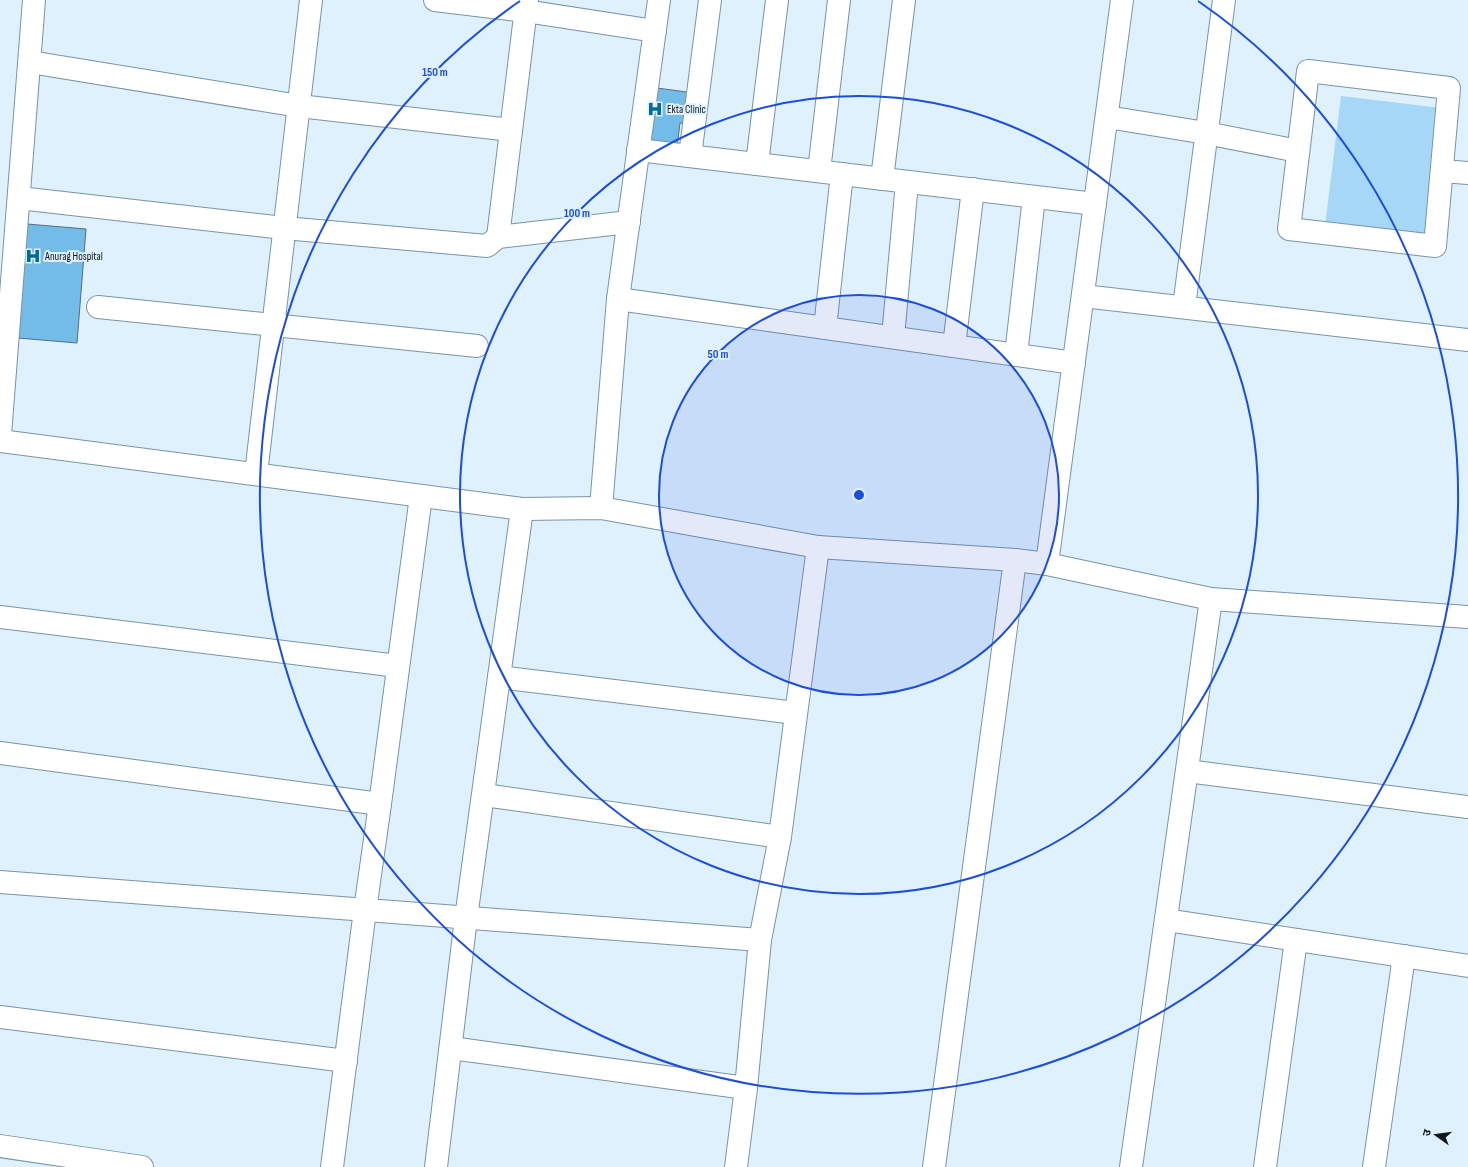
<svg xmlns="http://www.w3.org/2000/svg" width="1468" height="1167" font-family="'Sofia Sans Condensed','Noto Sans Devanagari',sans-serif">
	<rect width="100%" height="100%" fill="#dff1fd"/>
	<polygon fill="#a7d7f6" points="1341,96 1458,110 1442,241 1325,226"/>
	<g fill="#73bce8" stroke="#546f80">
		<polygon points="657,88 694,93 689,124 680,123 677,147 649,143"/>
		<polygon points="27,224 86,229 77,343 18,338"/>
	</g>
	<g fill="none" stroke-linecap="round" stroke-linejoin="round">
		<g stroke="#7894a6" stroke-width="24">
			<g id="minor">
				<polyline points="435,0 525,11 655,31"/>
				<polyline points="30,62 299,106 511,130"/>
				<polygon points="1308,71 1449,88 1435,246 1289,229"/>
				<polyline points="1107,117 1206,133 1298,151"/>
				<polyline points="638,150 1095,204"/>
				<polyline points="690,156 710,0"/>
				<polyline points="757,164 777,0"/>
				<polyline points="819,171 839,0"/>
				<polyline points="1442,171 1468,173"/>
				<polyline points="882,179 904,0"/>
				<polyline points="19,198 284,228 487,246 498,237 629,222"/>
				<polyline points="498,237 527,0"/>
				<polyline points="1083,296 1468,340"/>
				<polyline points="618,299 1074,363"/>
				<polyline points="98,307 477,346"/>
				<polyline points="1184,307 1224,0"/>
				<polyline points="825,328 842,174"/>
				<polyline points="893,337 907,182"/>
				<polyline points="954,346 973,189"/>
				<polyline points="1016,355 1034,197"/>
				<polyline points="0,435 34,0"/>
				<polyline points="0,441 522,509 601,508 818,547 1015,560 1047,564 1211,599 1468,617"/>
				<polyline points="256,474 311,0"/>
				<polyline points="601,508 618,299 659,0"/>
				<polyline points="1047,564 1122,0"/>
				<polyline points="0,617 398,666"/>
				<polyline points="499,677 796,713"/>
				<polyline points="0,753 380,804"/>
				<polyline points="1187,771 1468,807"/>
				<polyline points="484,795 780,837"/>
				<polyline points="0,882 760,940"/>
				<polyline points="1166,920 1468,966"/>
				<polyline points="0,1017 346,1061"/>
				<polyline points="451,1048 746,1088"/>
				<polyline points="0,1146 142,1167"/>
				<polyline points="332,1167 365,910 380,804 421,496"/>
				<polyline points="436,1167 466,918 522,509"/>
				<polyline points="736,1167 746,1088 760,940 780,837 818,547"/>
				<polyline points="934,1167 1015,560"/>
				<polyline points="1131,1167 1211,599"/>
				<polyline points="1265,1167 1296,940"/>
				<polyline points="1374,1167 1404,956"/>
			</g>
		</g>
		<use href="#minor" stroke="#fff" stroke-width="22"/>
	</g>
	<circle cx="859" cy="495" r="200" fill="#1d4ed8" fill-opacity=".12"/>
	<g fill="none" stroke="#1d4ed8" stroke-width="2">
		<circle cx="859" cy="495" r="200"/>
		<circle cx="859" cy="495" r="399"/>
		<path d="M1198 1A599 599 0 1 1 520 1"/>
	</g>
	<defs>
		<g id="hospital-bare" transform="scale(1.2)"><path d="M-5-5h3v3.5h4V-5h3V5h-3V1.5h-4V5h-3Z" fill="#026c99" stroke="#dff1fd" stroke-width="2.5" paint-order="stroke"/></g>
	</defs>
	<g fill-rule="evenodd">
		<use href="#hospital-bare" x="655" y="109"/>
		<use href="#hospital-bare" x="33" y="256"/>
	</g>
	<g text-anchor="middle" stroke-width="4" stroke-linejoin="round" paint-order="stroke">
		<g font-size="11" fill="#0c171d" stroke="#dff1fd" text-anchor="start">
			<text x="667" y="113">Ekta Clinic</text>
			<text x="45" y="260">Anurag Hospital</text>
		</g>
	</g>
	<circle cx="859" cy="495" r="6" fill="#1d4ed8" stroke="#dff1fd" stroke-width="2"/>
	<g font-size="12" text-anchor="middle" font-weight="bold" fill="#1d4ed8" stroke="#dff1fd" stroke-width="4" stroke-linejoin="round" paint-order="stroke">
		<text x="435" y="76">150 m</text>
		<text x="577" y="217">100 m</text>
		<text x="718" y="358">50 m</text>
	</g>
	<g transform="translate(1436 1135) rotate(284)" stroke="#dff1fd" stroke-width="3" paint-order="stroke">
	<path d="M0-3L7 15L0 10L-7 15Z" fill="#0c171d"/>
	<text y="-6" font-size="11" font-weight="bold" text-anchor="middle" fill="#0c171d">उ</text>
	</g>
</svg>
